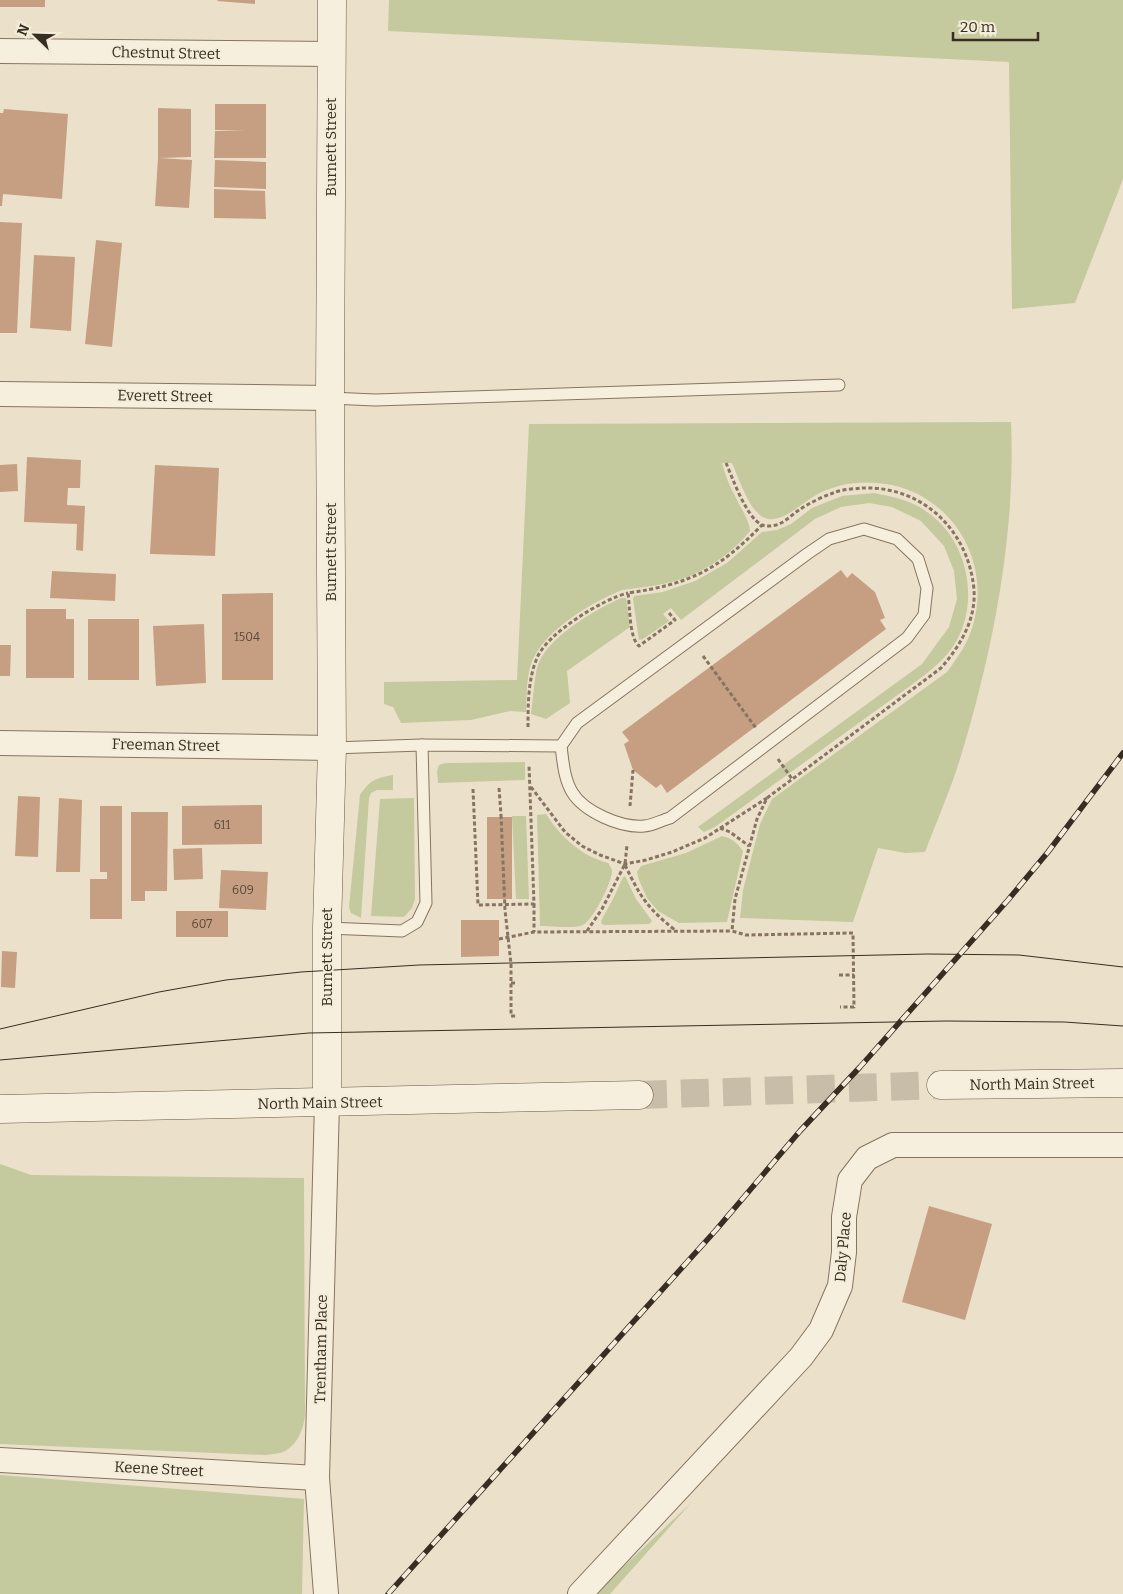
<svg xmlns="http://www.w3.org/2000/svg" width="1123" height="1594" font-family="Bitter,serif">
	<rect width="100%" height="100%" fill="#ebe1ca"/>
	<g fill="#c4c99e">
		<polygon points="389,0 1123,0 1123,179 1075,303 1012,309 1009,62 388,31"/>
		<path d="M1011 422C1016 530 994 646 963 749 953 784 938 818 925 852L905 853 878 848 853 922 740 918 743 890 760 824 772 799 947 672C958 657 968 643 973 625 991 563 955 499 892 485 867 480 840 482 818 494 804 501 784 522 768 519 750 516 739 478 732 463H722C725 475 730 487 736 498 741 509 749 519 750 531 732 554 699 576 671 582 660 585 648 587 637 588 632 589 627 589 622 590 592 602 547 629 533 659 526 674 527 695 526 712L510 711 471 720 401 723 393 707 384 704V682L517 680 529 424Z"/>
		<path d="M874 493C893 497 911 500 927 512 968 540 981 602 954 645 943 662 926 674 910 686L715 827 704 832 698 827 922 664 949 627 957 599 954 571 944 546 921 521 892 507 869 503 841 507 815 519 681 620 671 608 663 614 669 621 643 639 639 640 633 599 634 596 663 592 695 581 727 563 762 532 777 530 791 524 812 508 842 496Z"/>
		<path d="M621 598H626L630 627 567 671 570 703 546 719 531 714C533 699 534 682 537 668 545 638 595 610 621 598Z"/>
		<polygon points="525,762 525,780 438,783 437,771 439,765 446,763"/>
		<path d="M393 775V790H377L371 793 369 798 361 918 351 913 349 907 360 795C370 780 376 778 393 775Z"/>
		<polygon points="414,798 415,899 412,908 404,917 371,916 380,799"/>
		<path d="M546 814C561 837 581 856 608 863 609 864 612 869 612 870 613 881 593 920 583 925 576 929 550 926 540 926L537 815Z"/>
		<polygon points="512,816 526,816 529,899 516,899"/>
		<path d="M722 836C732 838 737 843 743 851L727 922 679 923 658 911 647 898 639 880 637 872 641 866 686 853Z"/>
		<polygon points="625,876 636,899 652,921 649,924 604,925 601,923 602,919 614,897 623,877"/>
		<path d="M0 1164 31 1175 304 1178 305 1414C304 1428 298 1444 285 1451 280 1454 271 1454 265 1455L0 1444Z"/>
		<polygon points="0,1475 304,1499 302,1594 0,1594"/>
		<polygon points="691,1503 610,1594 597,1594 622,1568"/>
	</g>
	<g fill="#c69f83">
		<rect x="0" y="0" width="45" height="7"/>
		<polygon points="218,0 255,0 255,4 217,1"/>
		<polygon points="215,104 266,104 266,158 214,158 215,131 246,131 215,130"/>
		<polygon points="158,108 191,109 191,157 160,158 192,160 189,208 155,206 158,158"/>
		<polygon points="4,109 68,114 62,199 3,194 2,206 0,206 0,113 3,113"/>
		<polygon points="215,160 266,162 266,189 214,187"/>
		<polygon points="214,189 265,191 266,219 214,218"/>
		<polygon points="0,222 22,223 17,333 0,333"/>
		<polygon points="96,240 122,243 112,347 85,344"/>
		<polygon points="34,255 75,257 71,331 30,328"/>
		<polygon points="27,457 81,460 80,488 68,488 67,505 85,506 83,551 76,550 77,524 24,522"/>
		<polygon points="17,464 18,491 0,492 0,465"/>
		<polygon points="155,465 219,468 215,556 150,554"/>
		<polygon points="841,570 847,578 852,573 875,592 885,618 880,620 886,629 667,793 661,784 656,788 633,770 624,744 629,741 622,732"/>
		<polygon points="52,571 116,574 115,601 50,598"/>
		<polygon points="273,593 273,680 222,680 222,594"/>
		<polygon points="26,609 66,609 66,619 74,619 74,678 26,678"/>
		<rect x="88" y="619" width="51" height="61"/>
		<polygon points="204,624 206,683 156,686 153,626"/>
		<polygon points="0,645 11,645 10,676 0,676"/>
		<polygon points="18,796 40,797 38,857 15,856"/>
		<polygon points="59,798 82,800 80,872 56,872"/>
		<polygon points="262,805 262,844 182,845 182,806"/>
		<polygon points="100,806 122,806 122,919 90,919 90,879 107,879 107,872 100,872"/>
		<polygon points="131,812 168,812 167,891 145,891 145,901 131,901"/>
		<rect x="487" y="817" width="25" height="82"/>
		<polygon points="202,848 203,879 174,880 173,849"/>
		<polygon points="221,870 268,872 266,910 219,908"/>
		<rect x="176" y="911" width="52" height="26"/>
		<polygon points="461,920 499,920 499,956 461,957"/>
		<polygon points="2,951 17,952 15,988 1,987"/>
		<polygon points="929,1206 992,1224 965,1320 902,1302"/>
	</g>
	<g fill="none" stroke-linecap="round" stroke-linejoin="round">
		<polyline stroke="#c7bda8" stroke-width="28" stroke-dasharray="28 14" stroke-linecap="butt" points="639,1095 941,1085"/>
		<g stroke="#877460" stroke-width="13">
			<g id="lane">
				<polyline points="330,398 375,400 839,385"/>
				<path d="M864 529 897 539 918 559 927 588 924 615 907 638 670 818C662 820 652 826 644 826 621 828 584 812 572 792 564 778 563 762 561 746L577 723 807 554 829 539Z"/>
				<polyline points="332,748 422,745 561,746"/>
				<polyline points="327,928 402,931 417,922 426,903 422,745"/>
			</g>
		</g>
		<g stroke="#877460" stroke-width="26">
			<g id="street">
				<polyline points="0,51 332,54"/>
				<polyline points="0,394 330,398"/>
				<polyline points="0,743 332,748"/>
				<polyline points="0,1460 317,1478"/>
				<polyline points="326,1594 317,1478 327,1103"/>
				<polyline points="580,1594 801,1357 821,1330 840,1286 844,1252 844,1217 850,1180 867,1158 893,1145 1123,1145"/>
			</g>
		</g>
		<g stroke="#695643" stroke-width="29">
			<g id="secondary">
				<polyline points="941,1085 1123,1083"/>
				<polyline points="327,1103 327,928 332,748 330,398 332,0"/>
				<polyline points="0,1109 639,1095"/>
			</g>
		</g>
		<g stroke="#877460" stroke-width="3" stroke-dasharray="4 2.5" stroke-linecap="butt">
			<path d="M726 463C733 479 746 517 762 525 767 527 776 526 781 523 787 520 793 514 799 510 809 503 822 497 833 493 842 489 854 489 863 488 923 486 969 531 974 590 976 620 960 646 941 668L767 798 757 819 735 899 732 931 746 935 853 933 854 1007H840"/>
			<path d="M669 613 675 620 639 646C629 638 630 606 628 593 690 584 718 570 762 525"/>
			<polyline points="703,656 756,728"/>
			<path d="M528 727C528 705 528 679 537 658 547 633 603 599 628 593"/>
			<polyline points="778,759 792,779"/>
			<polyline points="531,787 565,832 582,846 600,855 625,864 646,860 672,852 705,838 767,798"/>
			<polyline points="499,788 501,815"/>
			<polyline points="473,789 478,905 534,904 529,765"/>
			<polyline points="630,806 633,770"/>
			<polyline points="720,828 730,832 749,846"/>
			<path d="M625 865C640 896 647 908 675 930"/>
			<polyline points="534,904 534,932"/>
			<polyline points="587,931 602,909 625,864 627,845"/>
			<polyline points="499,939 534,932 732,931"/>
			<polyline points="839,975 854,975"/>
			<polyline points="511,983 516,983"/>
		</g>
		<use href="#lane" stroke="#f7efdd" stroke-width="11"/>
		<use href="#street" stroke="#f7efdd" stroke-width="24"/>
		<use href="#secondary" stroke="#f7efdd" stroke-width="28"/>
		<g stroke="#382d22" stroke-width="1">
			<polyline points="0,1029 159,992 226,980 301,972 419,965 928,954 1019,955 1123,967"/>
			<polyline points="0,1060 309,1033 946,1021 1064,1022 1123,1026"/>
		</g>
		<g stroke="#382d22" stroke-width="5.5">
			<polyline id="rail" points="388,1594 716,1230 800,1131 860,1067 1008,900 1048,852 1123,753"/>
		</g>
		<use href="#rail" stroke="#f3ecd9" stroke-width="4" stroke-dasharray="11" stroke-linecap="butt"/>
		<polyline stroke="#877460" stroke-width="3" stroke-dasharray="4 2.5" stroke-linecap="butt" points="501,815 505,910 511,964 511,1016 516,1016"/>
	</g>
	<g text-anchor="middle" stroke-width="4" stroke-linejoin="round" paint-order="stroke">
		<g font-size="12" fill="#5c4a3a">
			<text x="247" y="641">1504</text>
			<text x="222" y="829">611</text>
			<text x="243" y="894">609</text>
			<text x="202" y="928">607</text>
		</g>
		<g font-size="15" fill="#382d22" stroke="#f3ecd9">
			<text transform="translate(166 53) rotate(1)" y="5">Chestnut Street</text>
			<text transform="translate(331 147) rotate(-90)" y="5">Burnett Street</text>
			<text transform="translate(165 396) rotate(1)" y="5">Everett Street</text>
			<text transform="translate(331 552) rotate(-90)" y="5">Burnett Street</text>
			<text transform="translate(166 745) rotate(1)" y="5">Freeman Street</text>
			<text transform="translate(327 957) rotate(-90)" y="5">Burnett Street</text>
			<text transform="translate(1032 1084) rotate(-1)" y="5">North Main Street</text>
			<text transform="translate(320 1103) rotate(-1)" y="5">North Main Street</text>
			<text transform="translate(843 1247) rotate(-85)" y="5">Daly Place</text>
			<text transform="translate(321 1349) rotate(-89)" y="5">Trentham Place</text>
			<text transform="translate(159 1469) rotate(3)" y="5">Keene Street</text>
		</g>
	</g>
	<g transform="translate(35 35) rotate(293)" stroke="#f3ecd9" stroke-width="4" paint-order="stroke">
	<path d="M0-4L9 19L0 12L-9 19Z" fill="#382d22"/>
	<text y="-8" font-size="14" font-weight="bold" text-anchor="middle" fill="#382d22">N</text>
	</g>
	<path d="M953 32v8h85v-8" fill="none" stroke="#382d22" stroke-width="2.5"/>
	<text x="960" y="32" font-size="15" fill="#382d22" stroke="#f3ecd9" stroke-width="4" paint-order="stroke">20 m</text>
</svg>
